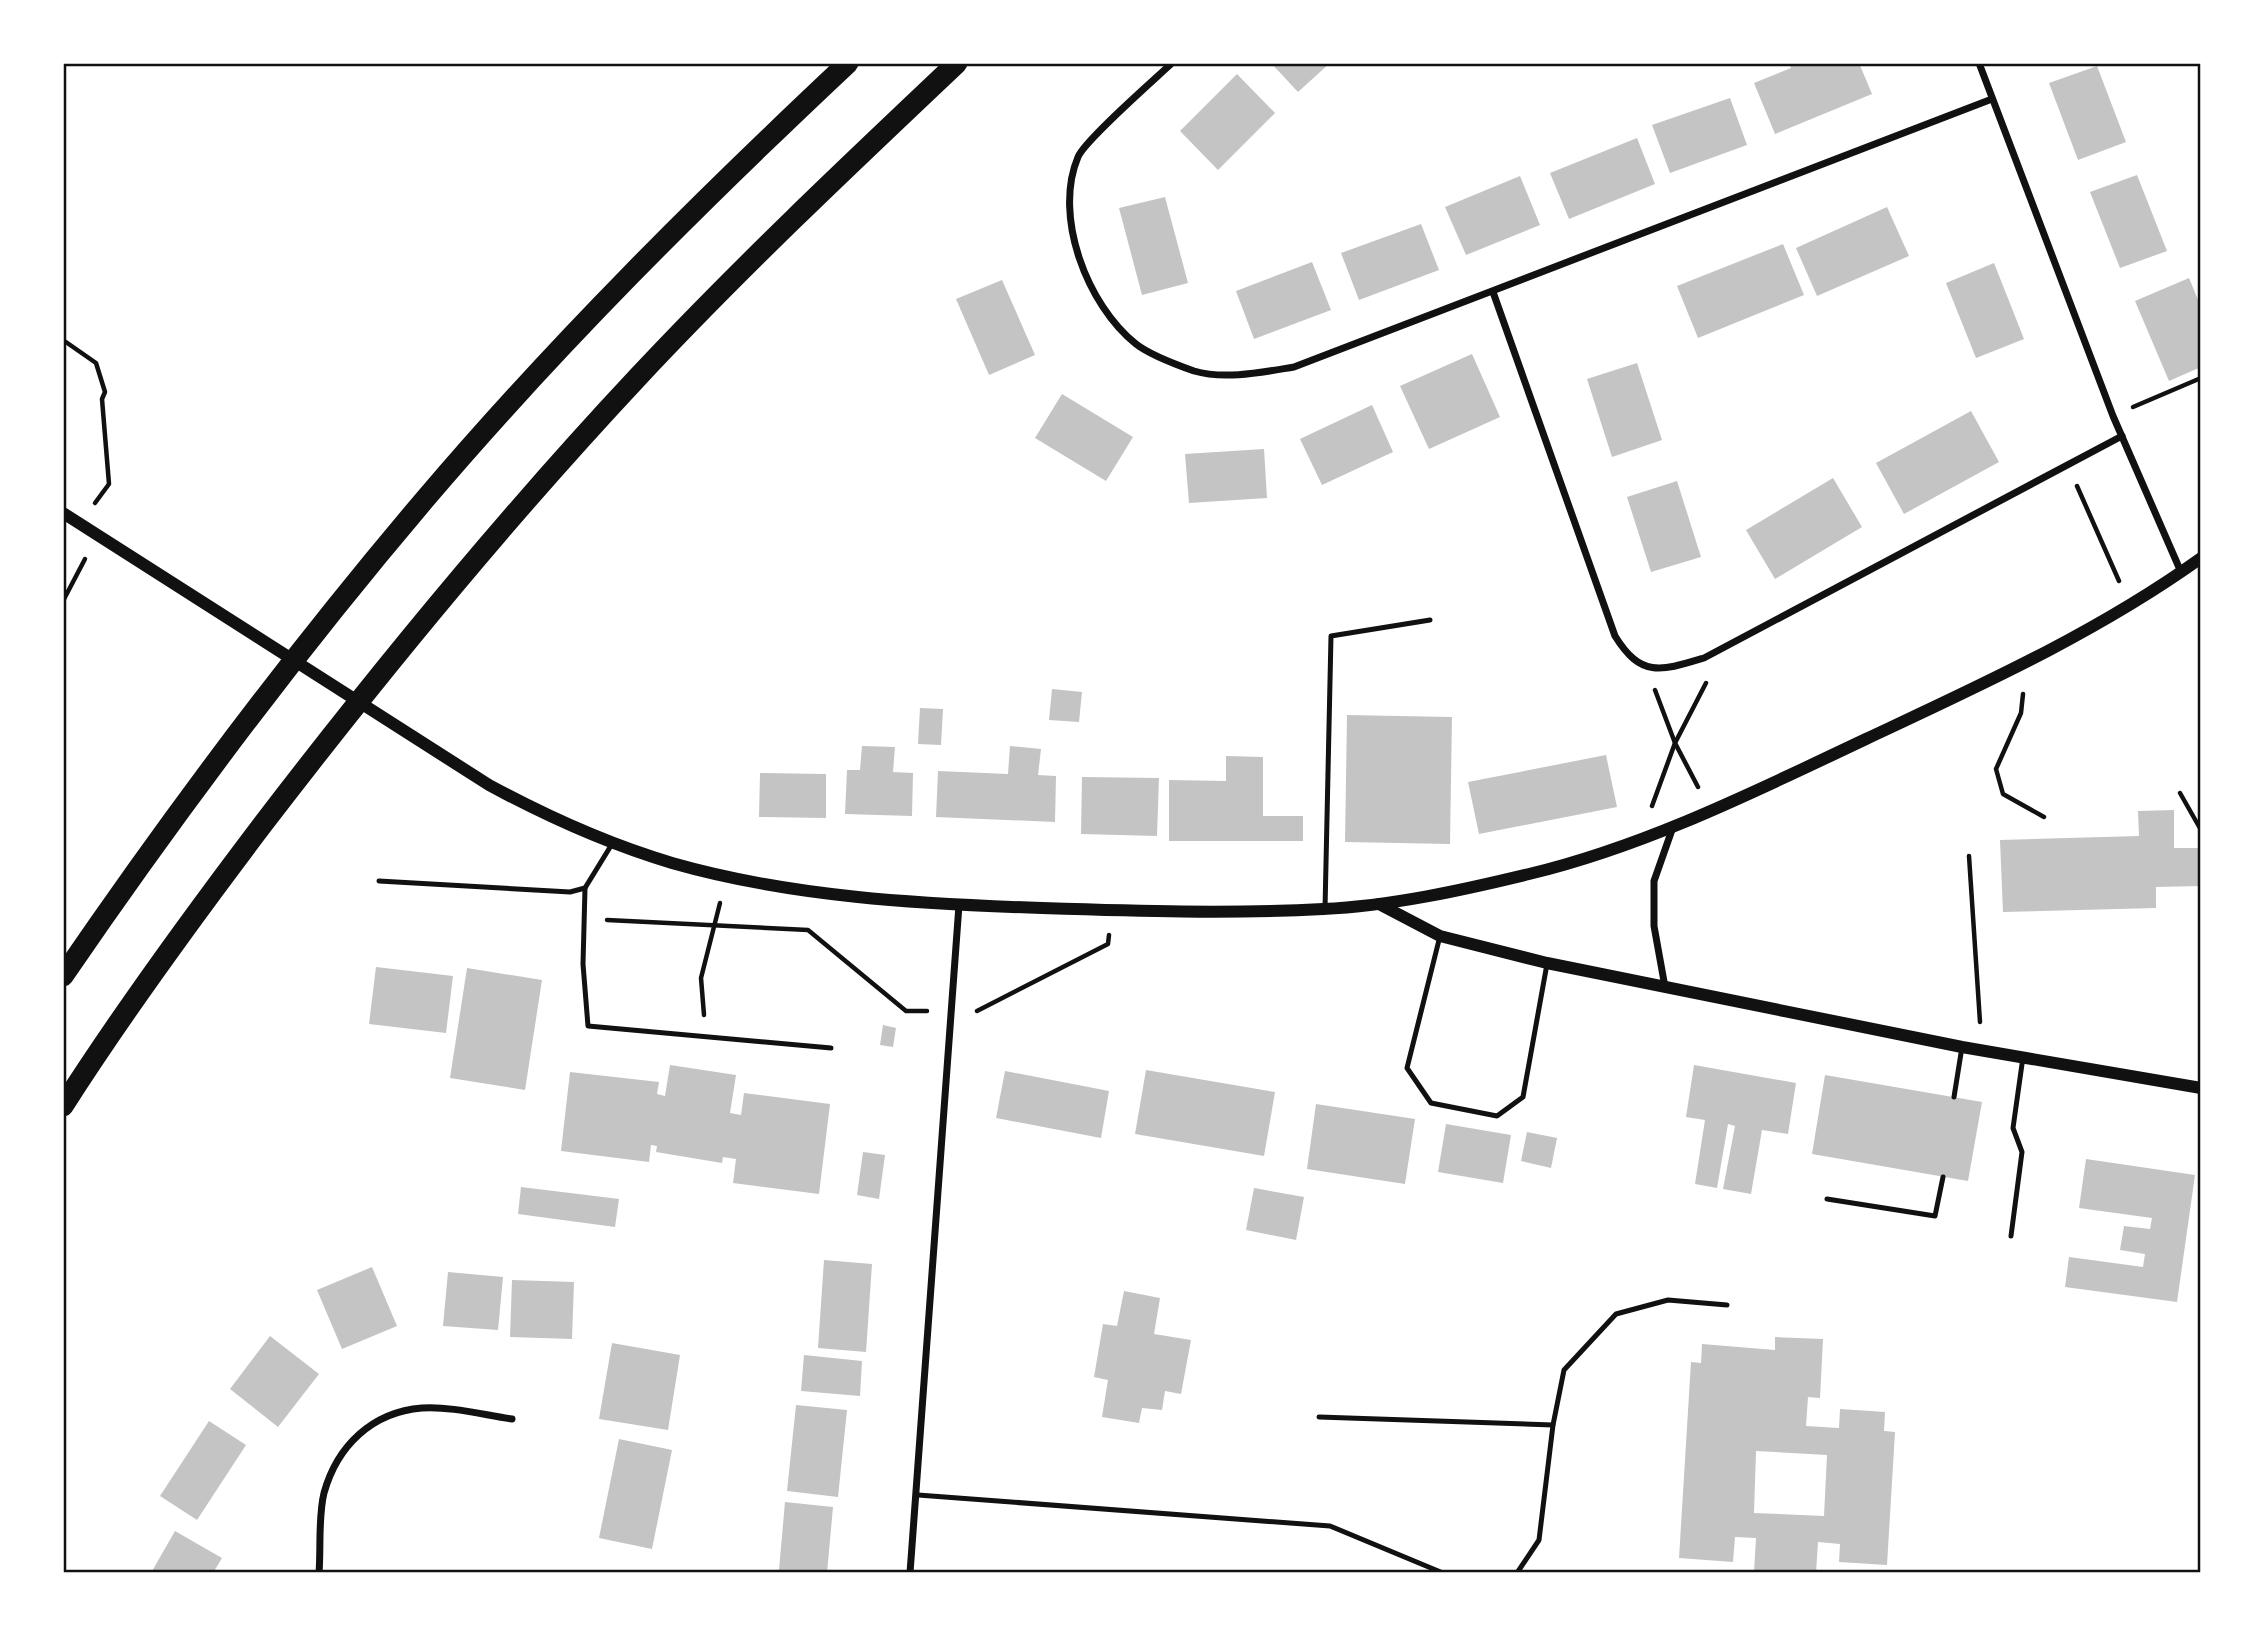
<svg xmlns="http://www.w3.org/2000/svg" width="2264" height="1636" font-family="'Golos Text',sans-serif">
	<rect width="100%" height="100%" fill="#fff"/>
	<g fill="#c4c4c4" fill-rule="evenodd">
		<polygon points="1271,63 1330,63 1298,92"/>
		<polygon points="1789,63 1859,63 1872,94 1775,134 1754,83 1791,68"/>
		<polygon points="2097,66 2126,142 2078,160 2049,83"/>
		<polygon points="1237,74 1275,113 1218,170 1180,131"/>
		<polygon points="1730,98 1747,145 1670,173 1652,125"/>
		<polygon points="1637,138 1655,184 1569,219 1550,173"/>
		<polygon points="2137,175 2167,251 2120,268 2090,192"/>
		<polygon points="1520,176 1540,225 1466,255 1445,207"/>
		<polygon points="1165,197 1188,283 1142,295 1119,208"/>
		<polygon points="1887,207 1909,256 1817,296 1796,248"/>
		<polygon points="1421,224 1439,270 1359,300 1341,253"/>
		<polygon points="1783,244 1804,295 1698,338 1677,286"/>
		<polygon points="1312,262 1331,310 1254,339 1236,291"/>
		<polygon points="1994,263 2024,339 1976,358 1946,283"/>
		<polygon points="2189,278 2201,307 2201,367 2169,381 2135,301"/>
		<polygon points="1002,280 1035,355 989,375 956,299"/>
		<polygon points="1472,354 1500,417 1429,449 1400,386"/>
		<polygon points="1637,363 1662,440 1612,457 1587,379"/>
		<polygon points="1062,394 1133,437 1106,481 1035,438"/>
		<polygon points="1372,405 1393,452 1322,485 1300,439"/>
		<polygon points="1971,411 1999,462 1904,514 1876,463"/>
		<polygon points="1264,449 1267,498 1189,503 1185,454"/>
		<polygon points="1833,478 1862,527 1775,579 1746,530"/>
		<polygon points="1677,481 1701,557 1651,572 1627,497"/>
		<polygon points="1052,689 1082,692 1079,722 1049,720"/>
		<polygon points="920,708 943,709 941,745 918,744"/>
		<polygon points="1347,715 1452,717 1450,844 1345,842"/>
		<polygon points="862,746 895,747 893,772 913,773 912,816 845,814 847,770 860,770"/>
		<polygon points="1010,746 1041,749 1038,775 1056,776 1055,822 936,817 938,771 1008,774"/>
		<polygon points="1606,755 1617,807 1479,834 1468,782"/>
		<polygon points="1226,756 1263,757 1263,816 1303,816 1303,841 1169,841 1169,780 1226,781"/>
		<polygon points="760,773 826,774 826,818 759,817"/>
		<polygon points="1082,777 1159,778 1157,836 1081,834"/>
		<polygon points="2174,810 2174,848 2201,848 2201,886 2156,887 2156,908 2003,912 2000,840 2139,836 2138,811"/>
		<polygon points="376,967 453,976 446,1033 369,1024"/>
		<polygon points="467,968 542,980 525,1090 450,1078"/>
		<polygon points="883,1025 896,1028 893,1047 880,1045"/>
		<polygon points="670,1065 736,1075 730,1113 741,1115 744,1093 830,1104 819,1194 733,1183 736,1159 723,1157 722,1163 656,1152 657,1146 651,1145 649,1162 561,1151 570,1072 659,1082 657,1094 665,1096"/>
		<polygon points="1694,1065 1796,1083 1788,1134 1762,1130 1751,1194 1723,1189 1735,1126 1728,1124 1717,1188 1695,1184 1705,1120 1686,1117"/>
		<polygon points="1146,1070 1275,1092 1264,1156 1135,1134"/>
		<polygon points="1005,1071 1109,1091 1101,1138 996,1118"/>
		<polygon points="1825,1075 1982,1102 1968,1181 1812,1154"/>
		<polygon points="1316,1104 1415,1119 1405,1184 1307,1169"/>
		<polygon points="1446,1124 1511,1135 1503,1183 1438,1172"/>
		<polygon points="1527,1132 1557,1138 1551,1168 1521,1161"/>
		<polygon points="863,1152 885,1155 879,1199 857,1195"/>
		<polygon points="2086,1159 2195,1175 2177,1302 2065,1287 2069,1257 2143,1267 2145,1254 2120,1250 2124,1226 2150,1229 2152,1218 2079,1208"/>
		<polygon points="521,1187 619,1199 615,1227 518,1214"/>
		<polygon points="1254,1188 1304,1197 1296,1240 1246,1230"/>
		<polygon points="824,1260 872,1264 866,1352 818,1348"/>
		<polygon points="372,1267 397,1326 342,1349 317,1290"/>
		<polygon points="448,1272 503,1277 498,1330 443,1326"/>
		<polygon points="512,1280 574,1282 572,1339 510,1337"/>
		<polygon points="1124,1291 1160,1298 1154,1334 1191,1340 1181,1394 1165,1391 1162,1410 1142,1408 1139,1423 1102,1417 1108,1380 1094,1377 1103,1324 1117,1326"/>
		<polygon points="270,1336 319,1374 278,1427 230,1389"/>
		<path d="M1775 1337 1823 1339 1820 1398 1808 1397 1806 1426 1839 1428 1840 1409 1885 1412 1884 1431 1895 1432 1887 1565 1839 1562 1840 1544 1818 1542 1816 1573 1754 1572 1756 1538 1735 1537 1733 1562 1679 1558 1691 1362 1701 1363 1702 1344 1775 1350ZM1756 1451 1827 1455 1824 1516 1754 1513Z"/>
		<polygon points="612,1343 680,1355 668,1430 599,1419"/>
		<polygon points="804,1355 862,1361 860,1396 801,1391"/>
		<polygon points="796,1405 847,1410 838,1497 787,1491"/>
		<polygon points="209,1421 246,1445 197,1520 160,1496"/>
		<polygon points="619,1439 672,1450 652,1549 599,1538"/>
		<polygon points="785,1502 833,1507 827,1573 779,1570"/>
		<polygon points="175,1531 222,1558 213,1573 151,1573"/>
	</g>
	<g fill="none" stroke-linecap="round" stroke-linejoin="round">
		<g stroke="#111" stroke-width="4.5">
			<polyline points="63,340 96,363 105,392 102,399 109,484 95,503"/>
			<polyline points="2133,407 2201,378"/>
			<polyline points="2077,486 2119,581"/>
			<polyline points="63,601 85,559"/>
			<polyline points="1655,690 1675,743 1698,787"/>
			<polyline points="2023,694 2021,713 1996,769 2003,794 2044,817"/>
			<polyline points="2180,793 2201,830"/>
			<polyline points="1652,806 1675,743 1706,683"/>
			<polyline points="1969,856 1980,1022"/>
			<polyline points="607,920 808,930 906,1011 927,1011"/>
			<polyline points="977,1011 1108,944 1109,935"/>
			<polyline points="704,1015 701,978 720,903"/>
		</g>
		<g stroke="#111" stroke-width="5">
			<polyline points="379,881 570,892 585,888 612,844"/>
			<polyline points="585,888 583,964 588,1026 831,1048"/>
			<polyline points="1325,909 1331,636 1430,620"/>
			<polyline points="1440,936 1407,1068 1431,1103 1497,1116 1523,1097 1547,964"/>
			<polyline points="1954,1097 1962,1047"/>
			<polyline points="1827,1199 1935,1216 1943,1177"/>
			<polyline points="2011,1236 2022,1152 2013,1128 2023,1057"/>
			<polyline points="1319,1417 1553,1425"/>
			<polyline points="918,1495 1330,1526 1443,1573"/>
			<polyline points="1517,1573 1539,1540 1553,1425 1564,1370 1616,1314 1668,1300 1727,1305"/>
		</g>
		<g stroke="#111" stroke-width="7">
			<path d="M1172 63C1155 79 1084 141 1078 157 1053 216 1087 305 1136 344 1150 355 1177 365 1194 371 1225 380 1263 372 1294 367L1992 99"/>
			<polyline points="1979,63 2113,416 2181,572"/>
			<path d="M1493 292 1615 636C1641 678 1661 671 1704 658L2122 436"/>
			<polyline points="1665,987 1654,926 1654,881 1673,827"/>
			<path d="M319 1573C321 1548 318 1517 324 1493 337 1446 372 1412 422 1408 450 1406 484 1415 512 1419"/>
			<polyline points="910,1573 959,905"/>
		</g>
		<g stroke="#111" stroke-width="12">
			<path d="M63 513 489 785C548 817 608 844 672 863 791 897 919 904 1042 908 1135 911 1230 914 1323 909 1391 906 1463 890 1529 874 1646 846 1758 790 1866 739 1981 685 2098 632 2201 558"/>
			<polyline points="1379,904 1440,936 1547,963 1962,1047 2201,1088"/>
		</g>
		<g stroke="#111" stroke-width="21">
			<path d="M63 976C176 811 296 651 426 498 557 344 701 201 848 63"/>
			<path d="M63 1106C125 1009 194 915 263 824 381 670 504 520 637 378 739 269 848 166 957 63"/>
		</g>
	</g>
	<rect width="2264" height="1636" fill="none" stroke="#ffffff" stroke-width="130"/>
	<rect x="65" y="65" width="2134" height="1506" fill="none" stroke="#111" stroke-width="2.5"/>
</svg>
